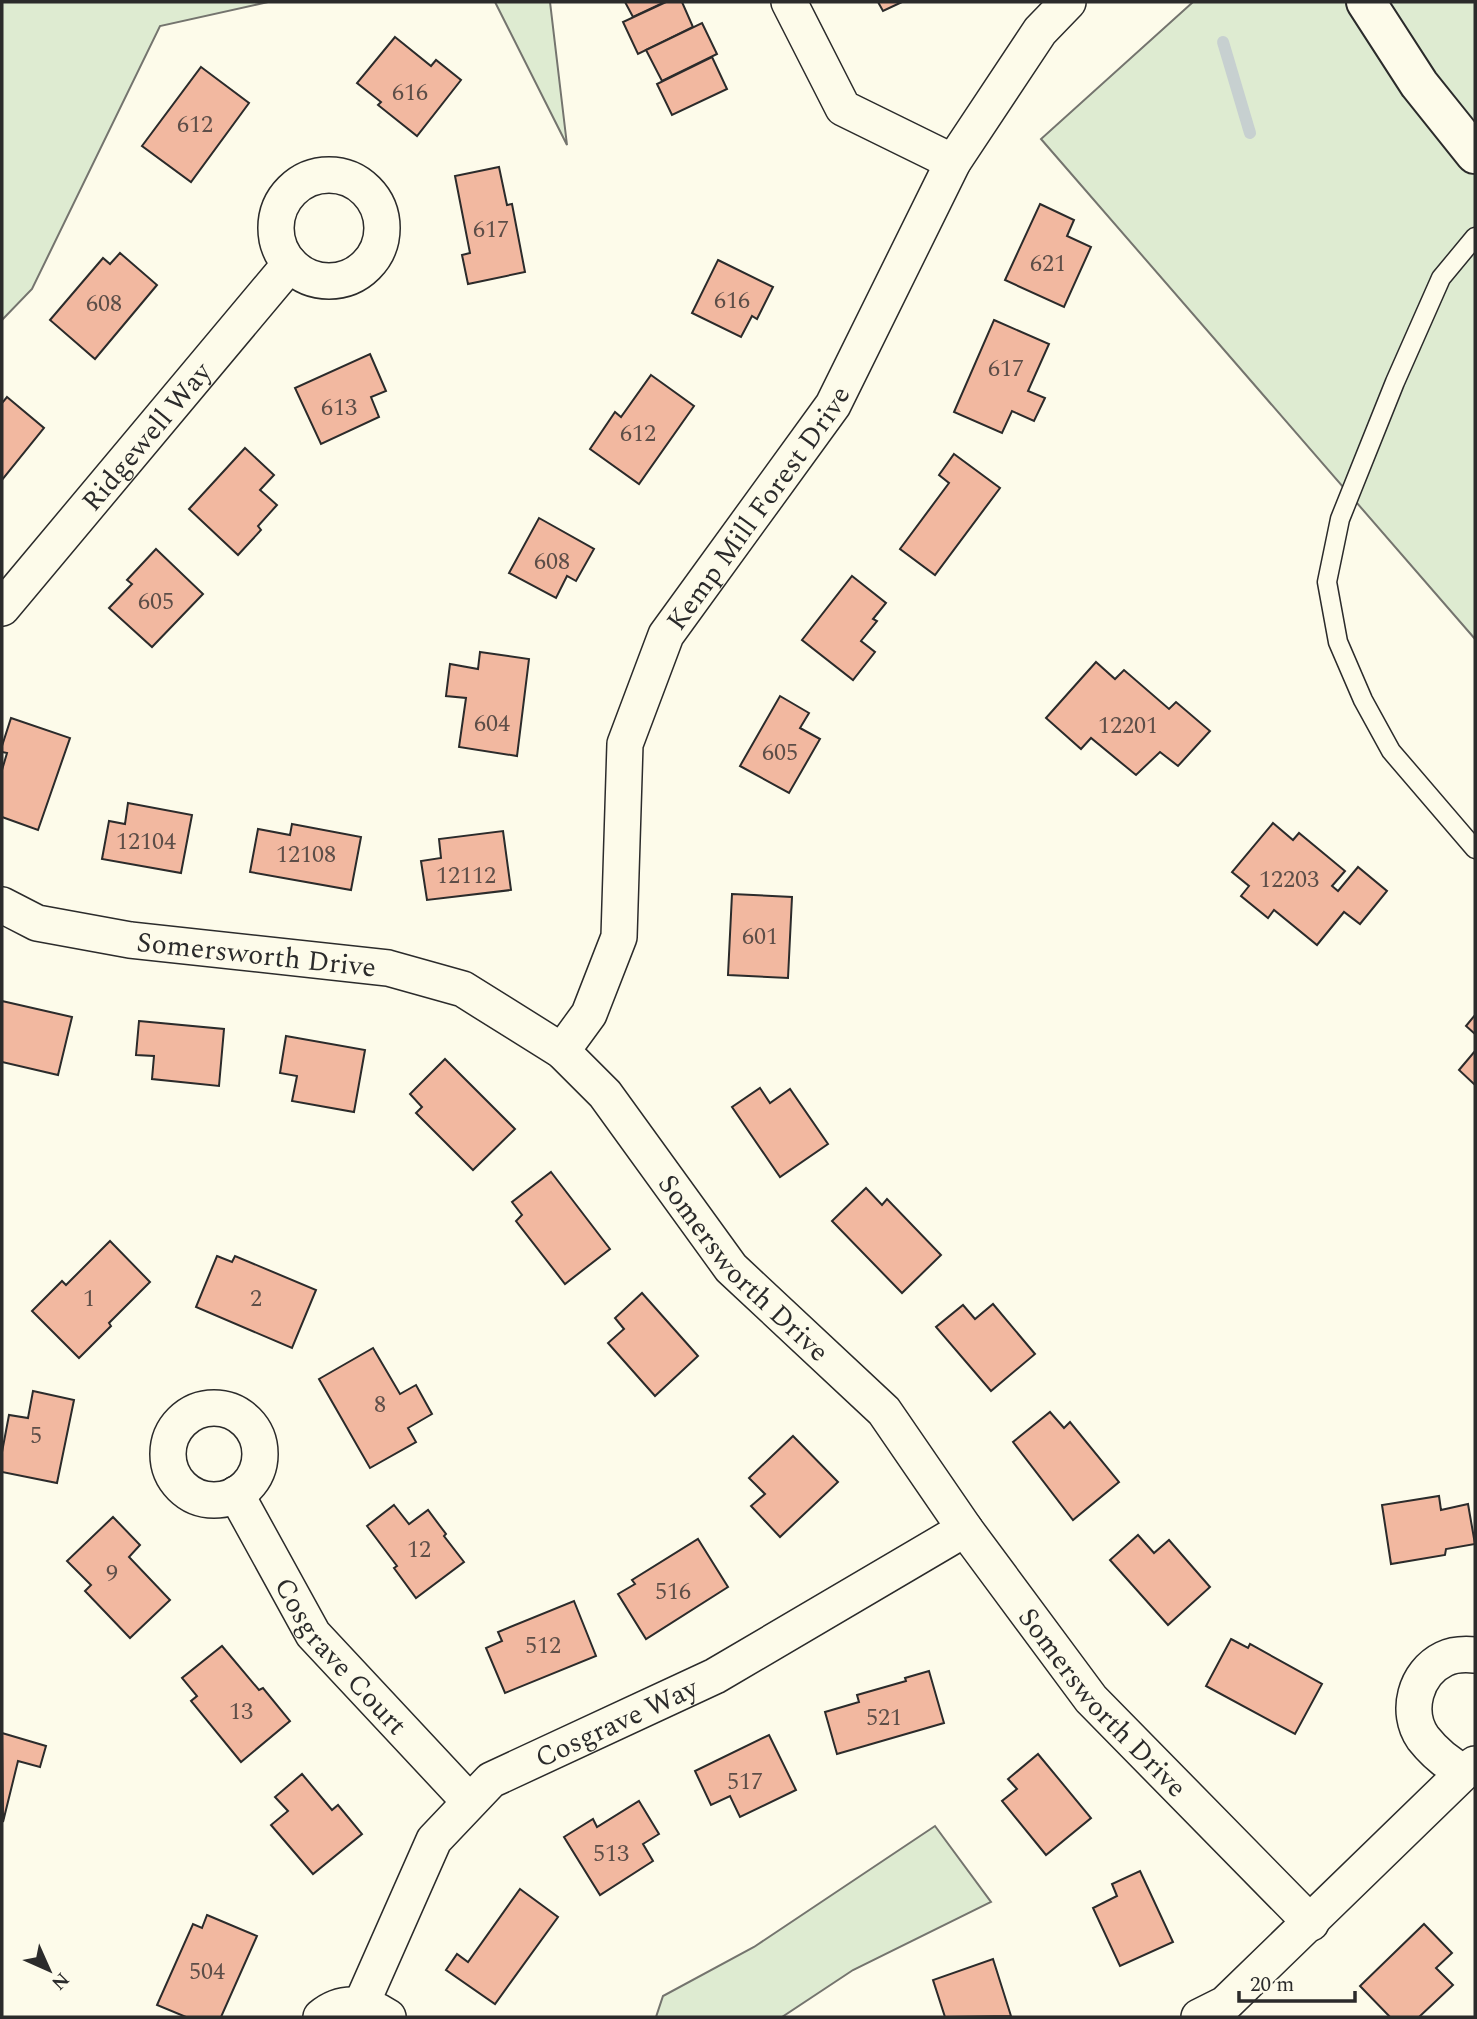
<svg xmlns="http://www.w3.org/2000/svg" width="1477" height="2019" font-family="Spectral,serif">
	<rect width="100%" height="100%" fill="#fdfbea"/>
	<g fill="#deebd1" stroke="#74746e" stroke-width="2">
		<polygon points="2,2 268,2 160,26 32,289 2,320"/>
		<polygon points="495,2 550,2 567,145"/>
		<polygon points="1193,2 1475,2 1475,639 1041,139"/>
		<polygon points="935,1826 991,1902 853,1970 782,2017 656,2017 663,1996 754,1947"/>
	</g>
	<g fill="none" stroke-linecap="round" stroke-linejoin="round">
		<polyline stroke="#c7d0d0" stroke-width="12" points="1223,42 1250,133"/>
	</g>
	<g fill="#f2b8a0" stroke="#2b2b2b" stroke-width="2">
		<polygon points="625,2 665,2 633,17"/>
		<polygon points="666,2 682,2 693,27 638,54 623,22"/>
		<polygon points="878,2 902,2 883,11"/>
		<polygon points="702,23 717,54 662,81 646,50"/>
		<polygon points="395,37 431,66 436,60 461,80 417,136 378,105 381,102 357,83"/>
		<polygon points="712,57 727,89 672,115 657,84"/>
		<polygon points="201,67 249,103 191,182 142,146"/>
		<polygon points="499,167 507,205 512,204 525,272 468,284 462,255 470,253 455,176"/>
		<polygon points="1040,204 1074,220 1067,236 1091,247 1064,307 1005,280"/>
		<polygon points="120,253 157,285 95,359 50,320 103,258 110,264"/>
		<polygon points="718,260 773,287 757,319 752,316 741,337 692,313"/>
		<polygon points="994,320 1049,344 1028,391 1045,398 1034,421 1012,411 1002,433 954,412"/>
		<polygon points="370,354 386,391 371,397 379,417 321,444 295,388"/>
		<polygon points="651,375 694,406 639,484 590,449 615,412 621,417"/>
		<polygon points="7,397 44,428 2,480 2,403"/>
		<polygon points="245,448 274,475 260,490 277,505 258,526 261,530 238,555 189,509"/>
		<polygon points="954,454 1000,488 935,575 900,549 949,483 939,475"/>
		<polygon points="539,518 594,549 576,581 567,576 556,598 509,573"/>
		<polygon points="156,549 203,594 152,647 109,608 132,584 127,580"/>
		<polygon points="852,576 886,603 873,619 877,621 861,641 875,652 853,680 802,640"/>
		<polygon points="480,652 529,659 517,756 459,747 466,698 446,696 450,664 478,669"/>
		<polygon points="1096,662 1115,679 1124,670 1169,709 1176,702 1210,731 1178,766 1160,752 1136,775 1091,738 1081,749 1046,718"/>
		<polygon points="780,696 809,713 800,728 820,739 789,793 740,766"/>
		<polygon points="11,718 70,738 38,830 2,817 2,770 7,753 2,752 2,746"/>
		<polygon points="128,803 192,815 181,873 102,859 109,821 125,824"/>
		<polygon points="1273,823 1293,840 1299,833 1345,871 1332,886 1338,891 1358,867 1387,891 1360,924 1344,912 1317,945 1274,910 1268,918 1241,896 1249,886 1232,872"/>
		<polygon points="292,824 361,837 351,890 250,872 258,829 290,835"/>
		<polygon points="503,831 511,890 427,900 421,861 441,858 439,839"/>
		<polygon points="732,894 792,897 788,978 728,975"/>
		<polygon points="2,1001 72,1017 58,1075 2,1062"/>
		<polygon points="1475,1015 1475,1034 1466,1026"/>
		<polygon points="139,1021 224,1029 219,1086 152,1079 154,1056 136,1055"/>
		<polygon points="286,1036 365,1050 354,1112 292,1101 297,1076 280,1073"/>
		<polygon points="1475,1051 1475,1085 1459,1070"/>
		<polygon points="445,1059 515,1129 473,1170 416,1113 422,1107 410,1094"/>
		<polygon points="760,1088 770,1103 790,1089 828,1144 780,1177 732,1107"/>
		<polygon points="551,1172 610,1249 565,1284 516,1221 522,1215 512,1202"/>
		<polygon points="866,1188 882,1205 887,1199 941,1255 902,1293 832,1221"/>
		<polygon points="110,1241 150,1282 109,1323 111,1326 79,1358 32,1311 62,1281 66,1285"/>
		<polygon points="217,1256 232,1262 235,1256 316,1290 292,1348 196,1307"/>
		<polygon points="642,1293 698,1356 655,1396 608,1343 624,1329 615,1318"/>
		<polygon points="993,1304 1035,1354 991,1391 936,1327 963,1305 975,1319"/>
		<polygon points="373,1348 400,1394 416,1385 432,1414 408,1428 416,1442 370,1468 319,1379"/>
		<polygon points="33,1391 74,1400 57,1483 2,1472 2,1452 9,1415 28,1418"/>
		<polygon points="1050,1412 1064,1428 1070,1422 1119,1482 1073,1520 1013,1442"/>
		<polygon points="793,1436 838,1482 780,1537 751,1506 765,1494 749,1478"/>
		<polygon points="1439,1496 1441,1510 1468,1504 1475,1544 1446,1549 1445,1555 1391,1564 1382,1505"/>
		<polygon points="394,1505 409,1524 428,1510 446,1534 444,1536 464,1562 416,1598 394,1568 397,1566 367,1526"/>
		<polygon points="113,1517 140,1545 129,1557 170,1600 130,1638 85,1591 91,1585 67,1561"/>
		<polygon points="1138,1535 1154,1553 1169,1540 1210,1587 1168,1625 1110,1560"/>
		<polygon points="698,1539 728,1587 646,1639 618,1594 635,1584 632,1580"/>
		<polygon points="574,1601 596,1656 505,1693 486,1648 502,1641 498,1632"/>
		<polygon points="1231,1639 1248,1648 1250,1644 1322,1684 1295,1734 1206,1686"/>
		<polygon points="222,1646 259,1690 263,1688 290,1721 241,1762 191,1701 197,1696 182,1678"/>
		<polygon points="929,1671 944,1723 837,1754 825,1712 859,1702 857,1695 906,1681 905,1678"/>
		<polygon points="2,1733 46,1746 40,1767 18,1761 3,1822"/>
		<polygon points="769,1735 796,1790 740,1817 730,1796 711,1805 695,1771"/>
		<polygon points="1038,1754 1091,1818 1046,1855 1002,1801 1017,1789 1008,1779"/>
		<polygon points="302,1774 332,1810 338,1805 362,1834 313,1874 271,1825 288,1811 275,1797"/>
		<polygon points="639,1801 659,1834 643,1844 653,1861 600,1895 564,1837 593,1819 597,1827"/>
		<polygon points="1140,1871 1173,1942 1120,1966 1093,1908 1117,1896 1112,1884"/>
		<polygon points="520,1889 558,1917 495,2004 446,1970 457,1954 468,1962"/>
		<polygon points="207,1915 257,1936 221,2017 186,2017 157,2005 193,1924 202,1928"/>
		<polygon points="1424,1924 1452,1953 1436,1968 1453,1985 1419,2017 1390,2017 1360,1986"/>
		<polygon points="993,1959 1011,2016 945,2017 933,1980"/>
	</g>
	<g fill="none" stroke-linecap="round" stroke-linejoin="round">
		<g stroke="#2b2b2b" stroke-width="21">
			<polyline id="service" points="1475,237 1441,278 1395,382 1340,519 1327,582 1338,642 1363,700 1391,751 1475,849"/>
		</g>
		<g stroke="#2b2b2b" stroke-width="38">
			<g id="minor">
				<polyline points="789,2 843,108 953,162"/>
				<circle cx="329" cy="228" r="53"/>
				<path id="s1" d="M2 608 290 264"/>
				<path id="s2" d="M2 905 37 923 130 940 388 968 463 989 562 1051 605 1094 731 1268 884 1411 965 1529 1091 1699 1311 1923"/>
				<path id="s3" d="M562 1051 589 1014 619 937 625 744 666 635 833 405 953 162 1040 31 1068 2"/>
				<circle cx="214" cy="1454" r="46"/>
				<path id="s4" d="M236 1494 313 1634 469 1801"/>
				<path d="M1475 1655C1465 1654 1454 1654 1444 1659 1415 1673 1405 1712 1423 1738 1434 1752 1448 1764 1464 1772L1475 1764"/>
				<path id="s5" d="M361 2005 434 1840 491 1780 715 1676 965 1529"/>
				<path d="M321 2017C342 1999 367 2003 388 2017"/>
				<polyline points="1199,2017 1225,2004 1464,1772"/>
			</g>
		</g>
		<g stroke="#2b2b2b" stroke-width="42">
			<polyline id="tertiary" points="1366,2 1419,84 1475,154"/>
		</g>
		<use href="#service" stroke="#fdfbea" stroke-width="18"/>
		<use href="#minor" stroke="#fdfbea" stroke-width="35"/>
		<use href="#tertiary" stroke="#fdfbea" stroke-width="38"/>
	</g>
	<g text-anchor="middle" stroke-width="5" stroke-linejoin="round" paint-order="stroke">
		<g font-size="24" fill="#5d4e48">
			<text x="410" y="100">616</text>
			<text x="195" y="132">612</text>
			<text x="491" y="237">617</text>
			<text x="1048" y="271">621</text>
			<text x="732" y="308">616</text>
			<text x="104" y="311">608</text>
			<text x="1006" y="376">617</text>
			<text x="339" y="415">613</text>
			<text x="638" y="441">612</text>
			<text x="552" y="569">608</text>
			<text x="156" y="609">605</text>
			<text x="492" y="731">604</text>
			<text x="1128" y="733">12201</text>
			<text x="780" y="760">605</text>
			<text x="146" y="849">12104</text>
			<text x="306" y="862">12108</text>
			<text x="466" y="883">12112</text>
			<text x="1289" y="887">12203</text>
			<text x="760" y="944">601</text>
			<text x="89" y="1306">1</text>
			<text x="256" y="1306">2</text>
			<text x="380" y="1412">8</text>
			<text x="36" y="1443">5</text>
			<text x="419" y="1557">12</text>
			<text x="112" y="1581">9</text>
			<text x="673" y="1599">516</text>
			<text x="543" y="1653">512</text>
			<text x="241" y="1719">13</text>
			<text x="884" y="1725">521</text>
			<text x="745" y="1789">517</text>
			<text x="611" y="1861">513</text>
			<text x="207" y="1979">504</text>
		</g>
		<g font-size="28" fill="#2b2b2b" stroke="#fdfbea">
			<text dy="10" stroke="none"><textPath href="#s1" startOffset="224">Ridgewell Way</textPath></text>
			<text dy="10" stroke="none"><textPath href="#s3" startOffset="595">Kemp Mill Forest Drive</textPath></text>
			<text dy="10" stroke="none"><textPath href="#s2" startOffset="261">Somersworth Drive</textPath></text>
			<text dy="10" stroke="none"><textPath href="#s2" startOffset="872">Somersworth Drive</textPath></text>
			<text dy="10" stroke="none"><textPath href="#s4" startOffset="194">Cosgrave Court</textPath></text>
			<text dy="10" stroke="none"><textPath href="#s2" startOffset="1438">Somersworth Drive</textPath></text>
			<text dy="10" stroke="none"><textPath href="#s5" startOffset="401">Cosgrave Way</textPath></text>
		</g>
	</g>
	<rect width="1477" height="2019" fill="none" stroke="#2b2b2b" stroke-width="7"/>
	<g transform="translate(49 1970) rotate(135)" stroke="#fdfbea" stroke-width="5" paint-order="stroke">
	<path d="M0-5L12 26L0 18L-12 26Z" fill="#2b2b2b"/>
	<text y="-10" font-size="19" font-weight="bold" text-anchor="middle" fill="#2b2b2b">N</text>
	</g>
	<path d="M1239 1991v10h116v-10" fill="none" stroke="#2b2b2b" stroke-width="3.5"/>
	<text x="1250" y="1991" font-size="21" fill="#2b2b2b" stroke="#fdfbea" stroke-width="5" paint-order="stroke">20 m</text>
</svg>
